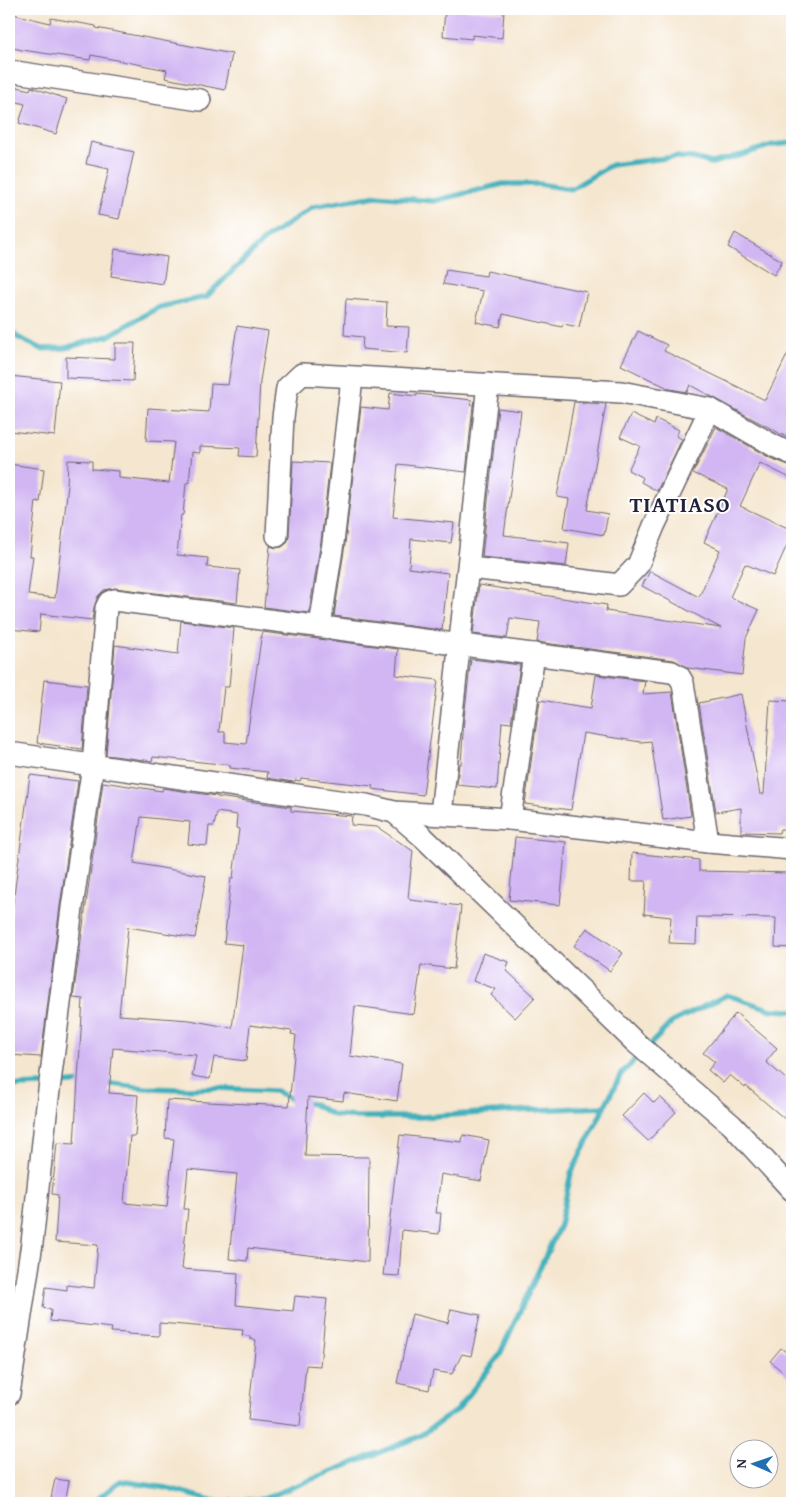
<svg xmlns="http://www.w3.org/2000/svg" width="801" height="1512" font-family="'Gentium Book Plus',serif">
	<rect width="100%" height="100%" fill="#fff"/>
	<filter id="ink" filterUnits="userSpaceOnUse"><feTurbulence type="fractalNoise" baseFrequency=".02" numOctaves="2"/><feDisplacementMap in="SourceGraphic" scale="10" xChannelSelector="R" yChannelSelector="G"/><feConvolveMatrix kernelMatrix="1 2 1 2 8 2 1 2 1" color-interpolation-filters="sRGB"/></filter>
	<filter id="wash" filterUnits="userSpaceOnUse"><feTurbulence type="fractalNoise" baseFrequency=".0096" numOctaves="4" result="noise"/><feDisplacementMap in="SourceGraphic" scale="20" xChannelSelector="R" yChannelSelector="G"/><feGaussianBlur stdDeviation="1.12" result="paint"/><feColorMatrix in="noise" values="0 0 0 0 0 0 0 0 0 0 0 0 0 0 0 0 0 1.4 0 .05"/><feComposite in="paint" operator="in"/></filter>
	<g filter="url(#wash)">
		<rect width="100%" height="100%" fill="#f5e6cf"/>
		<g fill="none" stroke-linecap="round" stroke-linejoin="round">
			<g stroke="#41b0bc" stroke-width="5.5">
				<polyline points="9,329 17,337 42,349 65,348 108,336 159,307 206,297 264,240 313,207 376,196 434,201 503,184 539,184 571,189 611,165 674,157 693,158 712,163 742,155 772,145 792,143"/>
				<polyline points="648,1047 672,1022 727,995 772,1010 792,1011"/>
				<polyline points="103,1083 146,1088 184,1089 216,1088 276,1091 295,1101 313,1104 333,1115 357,1117 420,1117 511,1111 604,1107"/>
				<polyline points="9,1084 17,1086 42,1085"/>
				<polyline points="61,1084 83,1082"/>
				<polyline points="93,1503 120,1481 167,1488 218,1502 263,1499 418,1437 457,1410 499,1356 560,1225 571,1173 621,1074 641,1054"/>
			</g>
		</g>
		<g id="blocks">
			<g fill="#d1b6f3" fill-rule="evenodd">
				<polygon points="445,9 504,12 502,38 472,35 472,39 443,36"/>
				<polygon points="9,13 50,23 51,18 96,26 96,28 232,54 225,90 165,78 167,70 91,55 90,60 22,50 9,47"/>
				<polygon points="9,85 30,90 31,87 67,99 56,134 19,123 25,104 9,100"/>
				<polygon points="91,142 134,152 119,219 98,215 109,169 86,164"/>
				<polygon points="735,233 782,261 774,275 728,247"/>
				<polygon points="115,249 167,257 163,284 111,276"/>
				<polygon points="446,270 486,276 487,271 587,292 579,327 563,324 562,327 503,314 500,327 476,322 483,291 443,284"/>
				<polygon points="346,299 387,302 386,326 409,327 407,353 362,349 363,337 344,335"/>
				<polygon points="237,326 268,331 260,381 256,457 239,456 240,448 200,446 200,453 192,452 189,483 186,483 183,515 181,515 177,555 208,558 207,567 240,570 237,603 115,588 104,590 98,596 94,607 92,620 41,614 39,632 9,629 9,464 44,469 40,502 36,501 30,556 33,556 28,595 55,598 68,485 67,485 68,460 92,461 92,469 119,471 119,478 169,483 174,442 146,441 148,408 209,412 211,384 228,385"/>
				<polygon points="638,331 667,345 664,351 765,400 792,345 792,440 690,385 687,392 670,389 621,365"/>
				<polygon points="115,343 135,343 133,381 66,378 66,357 115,359"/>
				<polygon points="9,376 60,381 55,436 9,431"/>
				<polygon points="390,393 417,396 417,394 472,400 471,404 473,405 466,472 398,464 393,517 454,523 451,543 411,539 409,568 448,573 442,630 334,616 345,544 361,407 388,410"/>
				<polygon points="574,402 606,404 587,510 608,514 604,535 564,528 569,499 557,497"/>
				<polygon points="498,408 521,411 504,535 569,543 566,566 482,557"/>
				<polygon points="631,414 654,425 656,419 679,430 676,436 682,439 657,491 641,482 643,478 628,470 640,446 620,437"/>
				<polygon points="716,427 770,458 792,466 792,479 760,463 740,506 792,530 792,534 773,576 745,564 730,597 759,610 746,638 742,675 688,668 674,660 537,642 540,622 510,618 507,638 473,634 479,585 607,605 606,611 721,628 642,586 650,571 699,597 720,550 704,542 728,489 693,473"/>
				<polygon points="293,461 330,463 321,541 309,613 264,607 270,546 276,548 282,547 287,543 289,537"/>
				<polygon points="181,621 234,628 229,687 224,687 219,732 225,732 225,742 246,744 262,632 398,649 396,675 438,680 423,795 372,789 373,786 301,778 300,781 295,780 294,782 267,778 268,772 230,768 230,765 153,757 152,761 106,755 115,645 178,654"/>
				<polygon points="471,659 520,665 511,723 502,722 497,789 457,785 459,764 461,764 464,718"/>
				<polygon points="596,675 645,681 643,694 672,692 691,816 663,820 651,741 641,742 583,733 571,810 525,804 540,700 591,708"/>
				<polygon points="44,680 87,685 82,749 37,743"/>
				<polygon points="741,694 760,794 764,794 770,700 792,701 792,830 780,829 779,833 741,832 741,808 716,812 699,703"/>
				<polygon points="30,775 78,781 60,906 41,1057 9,1055 9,933"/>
				<path d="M103 782 162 791 163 788 175 790 217 796V797L291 807V811L352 816 351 825 377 827 413 851 408 898H410V900L461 906 454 969 421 965 414 1014 355 1006 350 1056 402 1064 397 1101 344 1093 343 1101 308 1097 305 1156 369 1157 368 1262 248 1248 247 1261 229 1259 237 1174 188 1169 184 1209H188L182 1269 238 1273 236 1305 293 1311 295 1296 327 1299 320 1366 306 1365 300 1426 248 1420 256 1340 250 1339V1336L242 1335 243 1330 159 1323V1336L128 1334V1333L111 1332 112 1328 50 1321 51 1310 43 1308 46 1287 67 1290V1285L94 1288 98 1245 55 1242 58 1195 52 1194 57 1143 74 1144 83 999 73 998ZM217 812 237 815 236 828 239 829 233 878H231L224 943 243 945 232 1028 190 1020 119 1015 128 927 195 938 206 876 134 863 141 817 190 822 188 844 207 846 209 826H214ZM250 1025 292 1031 291 1034 296 1035 289 1106 167 1100 165 1138 174 1139 167 1207 124 1203 130 1136H135L138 1095 109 1093 113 1048 196 1055 192 1076 210 1079 214 1057 246 1061Z"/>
				<polygon points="515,837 566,842 560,905 509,900"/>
				<polygon points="632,853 699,860 699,871 792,873 792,948 775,947 776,918 697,917 696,944 669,943 671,917 644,914 646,881 631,881"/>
				<polygon points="587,928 623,953 610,971 574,946"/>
				<polygon points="483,953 509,962 506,970 535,997 515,1018 491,995 496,989 473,981"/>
				<polygon points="736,1013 777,1048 766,1062 792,1084 792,1125 746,1086 745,1088 730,1075 723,1083 708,1070 715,1062 703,1053"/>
				<polygon points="644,1093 654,1103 660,1097 676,1112 648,1141 622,1116"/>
				<polygon points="400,1135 462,1142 463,1135 489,1140 481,1181 441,1174 436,1213 441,1213 439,1234 402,1230 399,1276 383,1275"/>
				<polygon points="451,1309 480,1315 471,1356 462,1354 452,1374 433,1371 429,1390 397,1383 412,1314 448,1323"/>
				<polygon points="781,1348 792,1357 792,1380 770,1361"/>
				<polygon points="55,1479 69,1481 65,1503 50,1503"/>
			</g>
		</g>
	</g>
	<g filter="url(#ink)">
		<use href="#blocks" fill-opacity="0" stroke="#6c676f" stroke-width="1"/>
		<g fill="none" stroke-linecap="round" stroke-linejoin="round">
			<g stroke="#6c676f" stroke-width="24">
				<g id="minor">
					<polyline points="9,71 200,100"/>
					<polyline points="277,536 283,417 287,388 302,374 621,392 710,409 776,447 792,454"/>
					<polyline points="469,568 580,580 619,585 638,565 654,526 710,409"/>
					<polyline points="320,626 333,543 352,378"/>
					<polyline points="9,753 366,805 394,812 510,819 708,842 792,849"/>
					<polyline points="394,812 423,837 635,1042 732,1125 792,1190"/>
					<polyline points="441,814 488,384"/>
					<polyline points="510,819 534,654"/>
					<polyline points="9,1394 32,1243 46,1114 72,908 93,765 106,608 109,602 114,600 672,672 679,676 683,683 708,842"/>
				</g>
			</g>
			<use href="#minor" stroke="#fff" stroke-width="21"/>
		</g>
	</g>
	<g text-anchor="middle" stroke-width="4" stroke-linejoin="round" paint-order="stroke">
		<g font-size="22" font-weight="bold" letter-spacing="1" fill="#22223b" stroke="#fff">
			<text x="680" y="512">TIATIASO</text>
		</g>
	</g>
	<rect width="801" height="1512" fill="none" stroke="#fff" stroke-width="30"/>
	<g transform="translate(754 1464) rotate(272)"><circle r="24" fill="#ffffff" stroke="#a7a7b1"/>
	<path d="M0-4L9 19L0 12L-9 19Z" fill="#1f6fb2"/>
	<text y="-8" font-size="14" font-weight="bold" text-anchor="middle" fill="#22223b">N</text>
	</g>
</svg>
